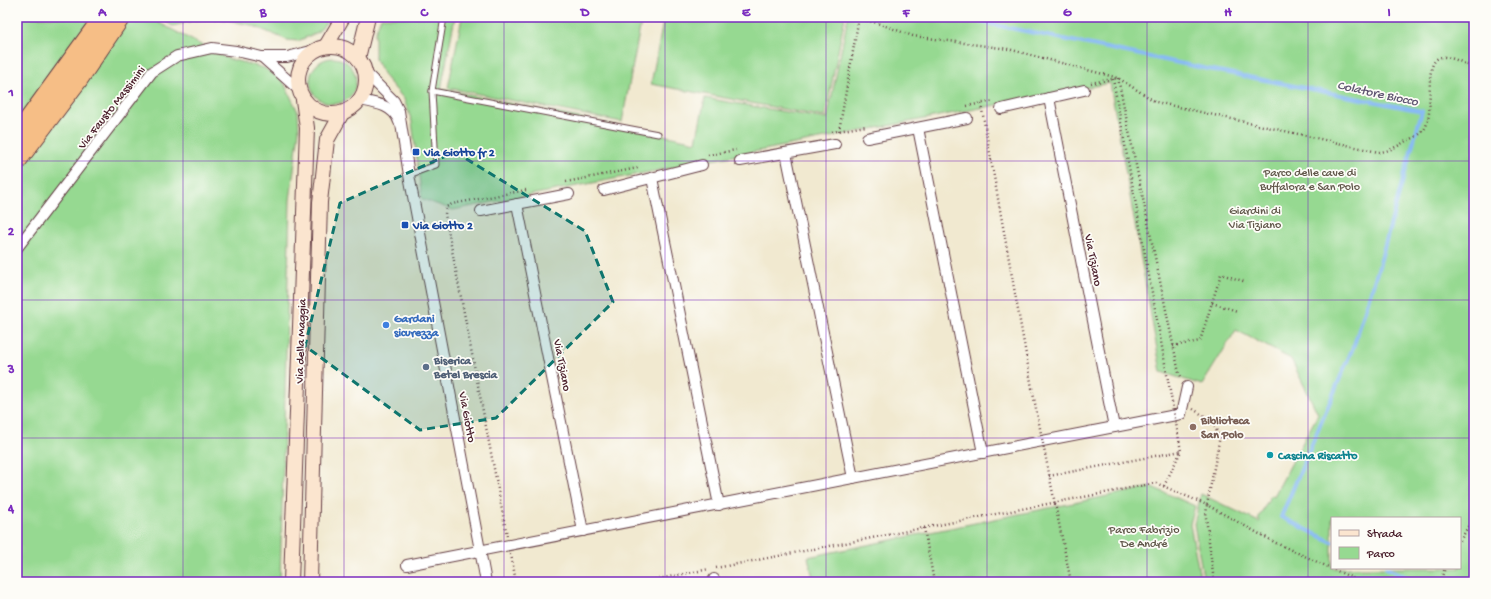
<svg xmlns="http://www.w3.org/2000/svg" width="1491" height="599" font-family="'Gochi Hand',sans-serif">
	<rect width="100%" height="100%" fill="#fdfcf7"/>
	<filter id="ink" filterUnits="userSpaceOnUse"><feTurbulence type="fractalNoise" baseFrequency=".025" numOctaves="2"/><feDisplacementMap in="SourceGraphic" scale="8" xChannelSelector="R" yChannelSelector="G"/><feConvolveMatrix kernelMatrix="1 2 1 2 8 2 1 2 1" color-interpolation-filters="sRGB"/></filter>
	<filter id="wash" filterUnits="userSpaceOnUse"><feTurbulence type="fractalNoise" baseFrequency=".012" numOctaves="4" result="noise"/><feDisplacementMap in="SourceGraphic" scale="16" xChannelSelector="R" yChannelSelector="G"/><feGaussianBlur stdDeviation="0.9" result="paint"/><feColorMatrix in="noise" values="0 0 0 0 0 0 0 0 0 0 0 0 0 0 0 0 0 1.4 0 .05"/><feComposite in="paint" operator="in"/></filter>
	<g filter="url(#wash)">
		<rect width="100%" height="100%" fill="#f1e9d0"/>
		<g fill="#96d991" stroke="#707c5e" fill-rule="evenodd">
			<polygon points="17,17 150,18 226,58 264,68 283,81 298,112 299,131 290,200 280,582 17,582"/>
			<polygon points="157,17 331,17 318,32 298,41 287,40 251,25 221,19 196,20 173,26"/>
			<path d="M381 17H455L441 89 696 142 705 98 827 119 848 17H1474V582H1204L1194 524 1201 494 1259 522 1260 520 1258 519 1271 495 1274 496 1318 414 1291 359 1236 330 1202 385 1161 372 1110 83 453 210 422 199 412 122 404 99 385 77 375 59V33ZM1332 518H1460V568H1332Z"/>
			<polygon points="462,17 642,17 622,122 448,88"/>
			<polygon points="664,17 845,17 825,117 651,84"/>
			<circle cx="333" cy="81" r="23"/>
			<polygon points="1152,487 1195,506 1190,524 1201,582 814,582 808,557"/>
		</g>
		<g fill="none" stroke-linecap="round" stroke-linejoin="round">
			<g stroke="#88baf5" stroke-width="4">
				<polyline points="957,17 1203,68 1422,111 1379,266 1354,345 1281,517 1332,542"/>
				<polyline points="1386,568 1418,582"/>
			</g>
		</g>
	</g>
	<g filter="url(#ink)">
		<g fill="none" stroke-linecap="round" stroke-linejoin="round">
			<g stroke="#633d44" stroke-width="7">
				<g id="lane">
					<polyline points="432,91 658,134"/>
					<polyline points="409,175 436,165 432,91 444,17"/>
				</g>
			</g>
			<g stroke="#633d44" stroke-width="12">
				<g id="street">
					<polyline points="262,57 299,90"/>
					<polyline points="365,72 394,101 399,111 409,175 486,582"/>
					<polyline points="1049,98 1114,427"/>
					<path d="M359 100C375 103 394 105 399 122"/>
					<polyline points="1001,109 1084,90"/>
					<polyline points="918,128 983,453"/>
					<polyline points="867,138 967,118"/>
					<polyline points="786,153 853,478"/>
					<polyline points="740,161 835,144"/>
					<polyline points="652,178 719,505"/>
					<polyline points="604,190 702,165"/>
					<polyline points="517,204 583,531"/>
					<polyline points="481,211 569,194"/>
					<polyline points="17,248 152,72 177,56 212,48 236,51 262,57 287,57 315,50"/>
					<polyline points="407,565 1181,414 1187,387"/>
					<polyline points="714,579 714,582"/>
				</g>
			</g>
			<g stroke="#633d44" stroke-width="16">
				<g id="secondary">
					<circle cx="332" cy="80" r="34"/>
					<polyline points="326,46 343,17"/>
					<polyline points="358,58 368,17"/>
					<polyline points="291,582 307,128 303,100"/>
					<polyline points="310,582 320,202 327,140 342,113"/>
				</g>
			</g>
			<g stroke="#633d44" stroke-width="20">
				<g id="highway">
					<polyline points="17,135 103,17"/>
					<polyline points="17,161 79,79 121,17"/>
				</g>
			</g>
			<g stroke="#633d44" stroke-width="2.5" stroke-dasharray="1 3" stroke-linecap="butt">
				<path d="M859 18 880 24 913 36 1008 49 1118 78 1156 102 1378 152C1388 152 1398 146 1406 141 1412 139 1418 136 1422 132 1439 116 1418 55 1445 57 1455 58 1465 64 1474 68"/>
				<polyline points="1118,78 1179,373 1182,378"/>
				<polyline points="1113,79 1166,369"/>
				<polyline points="1091,83 1118,78"/>
				<polyline points="981,104 1032,388"/>
				<polyline points="967,106 994,101"/>
				<polyline points="839,131 859,17"/>
				<polyline points="832,132 866,126"/>
				<polyline points="708,155 736,150"/>
				<polyline points="566,182 638,168"/>
				<polyline points="1212,303 1237,311"/>
				<polyline points="1173,346 1200,341 1221,274 1246,282"/>
				<polyline points="1193,409 1209,419 1220,436 1207,505 1276,543 1361,582"/>
				<polyline points="1049,476 1181,451"/>
				<polyline points="1055,504 1071,582"/>
				<polyline points="924,528 934,582"/>
				<polyline points="507,536 445,214 446,207 452,204 526,190"/>
				<polyline points="1460,541 1474,516"/>
				<polyline points="511,554 516,582"/>
				<polyline points="716,568 1156,483 1207,505 1206,517 1214,582"/>
				<polyline points="643,582 709,569"/>
				<polyline points="1443,582 1441,579 1445,568"/>
			</g>
			<use href="#lane" stroke="#fff" stroke-width="5"/>
			<use href="#street" stroke="#fff" stroke-width="10"/>
			<use href="#secondary" stroke="#fbe5cf" stroke-width="14"/>
			<use href="#highway" stroke="#f6be86" stroke-width="18"/>
			<g stroke="#633d44" stroke-width="2.5" stroke-dasharray="1 3" stroke-linecap="butt">
				<polyline points="1032,388 1055,504"/>
				<polyline points="1164,486 1181,451 1166,369"/>
			</g>
		</g>
	</g>
	<path fill="#0f766e" fill-opacity="0.2" stroke="#0f766e" stroke-width="3" stroke-dasharray="8 5" stroke-linejoin="round" d="M455 152 585 231 613 302 496 418 420 430 305 346 340 203Z"/>
	<path fill="none" stroke="#7b2cbf" stroke-width="1" stroke-opacity="0.55" d="M183 17V582M344 17V582M504 17V582M665 17V582M826 17V582M987 17V582M1147 17V582M1308 17V582M17 161H1474M17 300H1474M17 438H1474"/>
	<g fill="#1a4fb4" stroke="#fdfcf7" stroke-width="1.5">
		<rect x="412" y="148" width="8" height="8" rx="2"/>
		<rect x="401" y="221" width="8" height="8" rx="2"/>
	</g>
	<circle fill="#3f7fe0" stroke="#fdfcf7" stroke-width="1.5" cx="386" cy="325" r="4"/>
	<circle fill="#5c6f8a" stroke="#fdfcf7" stroke-width="1.5" cx="426" cy="367" r="4"/>
	<circle fill="#8d6e63" stroke="#fdfcf7" stroke-width="1.5" cx="1193" cy="427" r="4"/>
	<circle fill="#0f9aa8" stroke="#fdfcf7" stroke-width="1.5" cx="1270" cy="455" r="4"/>
	<g text-anchor="middle" stroke-width="3.5" stroke-linejoin="round" paint-order="stroke">
		<g font-size="12" fill="#4a1f2b" stroke="#fdfcf7">
			<text transform="translate(111 107) rotate(-52)" y="4">Via Fausto Massimini</text>
			<text transform="translate(1094 260) rotate(79)" y="4">Via Tiziano</text>
			<text transform="translate(300 341) rotate(-88)" y="4">Via della Maggia</text>
			<text transform="translate(563 365) rotate(79)" y="4">Via Tiziano</text>
			<text transform="translate(468 417) rotate(79)" y="4">Via Giotto</text>
		</g>
		<g font-size="12" font-weight="bold" fill="#164399" stroke="#fdfcf7" text-anchor="start">
			<text x="424" y="156">Via Giotto fr 2</text>
			<text x="413" y="229">Via Giotto 2</text>
		</g>
		<g font-size="12" fill="#61574a" stroke="#fdfcf7">
			<text x="1310" y="176">Parco delle cave di<tspan x="1310" dy="14">Buffalora e San Polo</tspan></text>
			<text x="1255" y="214">Giardini di<tspan x="1255" dy="14">Via Tiziano</tspan></text>
			<text x="1144" y="533">Parco Fabrizio<tspan x="1144" dy="14">De André</tspan></text>
		</g>
		<g font-size="12" font-weight="bold" fill="#366cbe" stroke="#fdfcf7" text-anchor="start">
			<text x="394" y="322">Gardani<tspan x="394" dy="14">sicurezza</tspan></text>
		</g>
		<g font-size="12" font-weight="bold" fill="#4e5e75" stroke="#fdfcf7" text-anchor="start">
			<text x="434" y="364">Biserica<tspan x="434" dy="14">Betel Brescia</tspan></text>
		</g>
		<g font-size="12" font-weight="bold" fill="#785e54" stroke="#fdfcf7" text-anchor="start">
			<text x="1201" y="424">Biblioteca<tspan x="1201" dy="14">San Polo</tspan></text>
		</g>
		<g font-size="12" font-weight="bold" fill="#0d838f" stroke="#fdfcf7" text-anchor="start">
			<text x="1278" y="459">Cascina Riscatto</text>
		</g>
		<g font-size="13" font-style="italic" fill="#605572" stroke="#fdfcf7">
			<text transform="translate(1378 92) rotate(12)" y="5">Colatore Biocco</text>
		</g>
	</g>
	<rect width="1491" height="599" fill="none" stroke="#fdfcf7" stroke-width="44"/>
	<rect x="1331" y="517" width="130" height="52" fill="#fdfcf7" stroke="#b5a4a5"/>
	<rect x="1339" y="530" width="20" height="6" fill="#fbe5cf" stroke="#b5a4a5"/>
	<text x="1367" y="537" font-size="12" fill="#4a1f2b">Strada</text>
	<rect x="1339" y="547" width="20" height="12" fill="#96d991" stroke="#b5a4a5"/>
	<text x="1367" y="557" font-size="12" fill="#4a1f2b">Parco</text>
	<rect x="22" y="22" width="1447" height="555" fill="none" stroke="#7b2cbf" stroke-width="1.5"/>
	<g font-size="13" text-anchor="middle" font-weight="bold" fill="#7b2cbf">
		<text x="102" y="16">A</text>
		<text x="263" y="16">B</text>
		<text x="424" y="16">C</text>
		<text x="585" y="16">D</text>
		<text x="746" y="16">E</text>
		<text x="906" y="16">F</text>
		<text x="1067" y="16">G</text>
		<text x="1228" y="16">H</text>
		<text x="1389" y="16">I</text>
		<text x="11" y="96">1</text>
		<text x="11" y="235">2</text>
		<text x="11" y="373">3</text>
		<text x="11" y="512">4</text>
	</g>
</svg>
